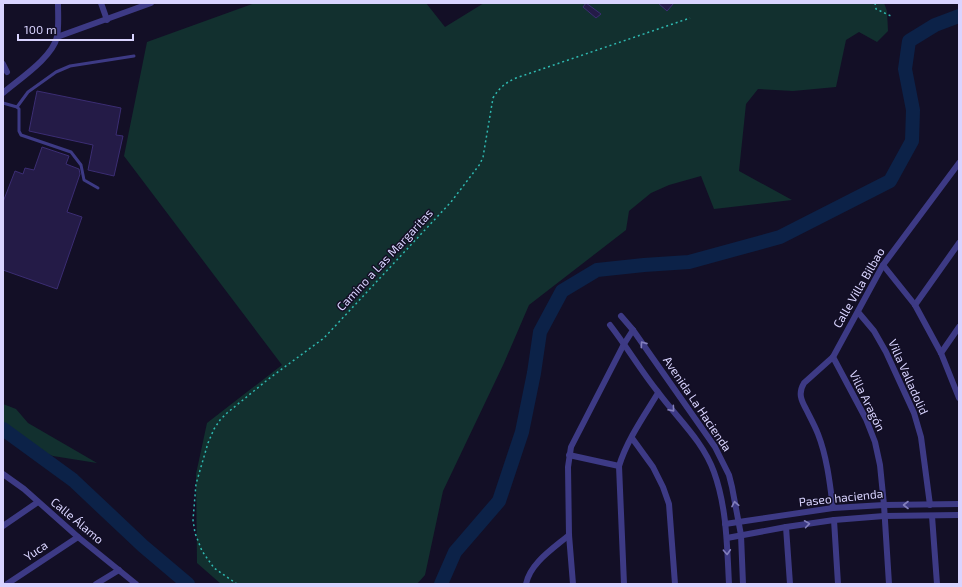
<svg xmlns="http://www.w3.org/2000/svg" width="962" height="587" font-family="'Exo 2',sans-serif">
	<rect width="100%" height="100%" fill="#130f26"/>
	<g fill="#12302f">
		<polygon points="255,3 426,3 445,27 484,3 884,3 887,11 888,31 877,42 859,32 846,40 836,87 793,91 758,89 746,104 739,171 792,200 714,209 701,176 669,185 651,193 629,211 626,230 529,305 504,363 443,491 425,575 417,584 221,584 197,563 196,474 207,423 282,365 124,156 147,42"/>
		<polygon points="3,404 16,409 28,423 97,463 53,456 3,436"/>
	</g>
	<g fill="none" stroke-linecap="round" stroke-linejoin="round">
		<g stroke="#0c2248" stroke-width="14">
			<polyline points="3,429 73,480 143,546 188,584"/>
			<polyline points="441,584 455,552 499,501 522,432 534,373 540,332 562,291 597,270 644,265 689,262 780,237 890,181 912,141 913,110 905,69 909,41 935,25 959,16"/>
		</g>
	</g>
	<g fill="#241b47" stroke="#3b2d73">
		<polygon points="586,3 601,14 596,18 583,7"/>
		<polygon points="658,3 674,3 667,11"/>
		<polygon points="37,91 121,108 116,135 123,136 114,176 88,170 93,145 29,131"/>
		<polygon points="42,147 69,156 66,164 79,169 80,174 67,212 82,217 57,289 3,270 3,202 15,171 23,174 25,168 34,170"/>
	</g>
	<g fill="none" stroke-linecap="round" stroke-linejoin="round">
		<g stroke="#2fb8b0" stroke-width="1.5" stroke-dasharray="2 3" stroke-linecap="butt">
			<polyline points="875,3 876,9 893,17"/>
			<path d="M237 584 214 568 202 551 195 533 193 520 196 484 208 443 214 429 220 420 227 413 271 377 324 338 451 202 480 164 483 157 493 98C499 88 505 83 516 78L690 18"/>
		</g>
		<g stroke="#3d3a85" stroke-width="3">
			<polyline points="3,103 17,107 19,109 19,131 21,135 71,152 81,165 84,180 98,188"/>
			<polyline points="17,107 28,92 56,72 70,66 134,56"/>
		</g>
		<g stroke="#3d3a85" stroke-width="6">
			<polyline points="101,3 107,20"/>
			<polyline points="57,37 151,3"/>
			<polyline points="3,64 7,72"/>
			<path d="M3 93C19 79 52 58 57 37 59 27 58 14 58 3"/>
			<polyline points="883,265 915,305 941,353 959,398"/>
			<polyline points="915,305 959,243"/>
			<polyline points="858,312 874,331 886,352 914,413 921,437 930,505"/>
			<polyline points="621,316 633,330 715,447 729,475 732,487 741,535 743,584"/>
			<path d="M610 325C627 347 641 371 658 392 677 418 703 441 714 472 727 508 727 547 729 584"/>
			<polyline points="941,353 959,327"/>
			<polyline points="833,357 866,419 875,442 880,465 884,505 889,584"/>
			<polyline points="632,438 653,467 663,487 669,504 675,584"/>
			<polyline points="569,455 619,466"/>
			<polyline points="3,474 24,489 78,537 136,584"/>
			<path d="M833 508C830 484 827 457 818 434 815 426 810 417 806 409 801 400 798 393 804 383L833 357 883 265 959 163"/>
			<polyline points="932,516 937,584"/>
			<polyline points="834,520 838,584"/>
			<polyline points="725,524 833,508 884,505 959,504"/>
			<polyline points="3,526 38,502"/>
			<polyline points="786,527 790,584"/>
			<polyline points="727,538 786,527 834,520 884,516 959,515"/>
			<polyline points="7,584 78,537"/>
			<polyline points="96,584 119,570"/>
			<path d="M526 584C530 563 554 548 569 535"/>
			<polyline points="573,584 569,535 568,467 571,447 624,344 633,330"/>
			<path d="M624 584 619 466C627 440 644 416 658 393"/>
		</g>
	</g>
	<defs><path id="oneway-chevron" d="M-2-3.5L2.5 0L-2 3.5" fill="none" stroke-width="1.6" stroke-linecap="round" stroke-linejoin="round"/></defs>
	<g stroke="#837fbc">
		<use href="#oneway-chevron" transform="translate(643 344) rotate(-125)"/>
		<use href="#oneway-chevron" transform="translate(672 409) rotate(49)"/>
		<use href="#oneway-chevron" transform="translate(735 504) rotate(-101)"/>
		<use href="#oneway-chevron" transform="translate(906 505) rotate(-180)"/>
		<use href="#oneway-chevron" transform="translate(807 524) rotate(-8)"/>
		<use href="#oneway-chevron" transform="translate(727 552) rotate(87)"/>
	</g>
	<g text-anchor="middle" stroke-width="3" stroke-linejoin="round" paint-order="stroke">
		<g font-size="12" fill="#d9d4ff" stroke="#130f26">
			<text transform="translate(385 260) rotate(-47)" y="4">Camino a Las Margaritas</text>
			<text transform="translate(859 288) rotate(-60)" y="4">Calle Villa Bilbao</text>
			<text transform="translate(908 377) rotate(66)" y="4">Villa Valladolid</text>
			<text transform="translate(867 401) rotate(64)" y="4">Villa Aragón</text>
			<text transform="translate(697 404) rotate(56)" y="4">Avenida La Hacienda</text>
			<text transform="translate(841 498) rotate(-6)" y="4">Paseo hacienda</text>
			<text transform="translate(77 521) rotate(40)" y="4">Calle Álamo</text>
			<text transform="translate(36 551) rotate(-34)" y="4">Yuca</text>
		</g>
	</g>
	<rect width="962" height="587" fill="none" stroke="#d9d4ff" stroke-width="8"/>
	<path d="M18 34v6h115v-6" fill="none" stroke="#d9d4ff" stroke-width="2"/>
	<text x="24" y="34" font-size="12" fill="#d9d4ff" stroke="#130f26" stroke-width="3" paint-order="stroke">100 m</text>
</svg>
